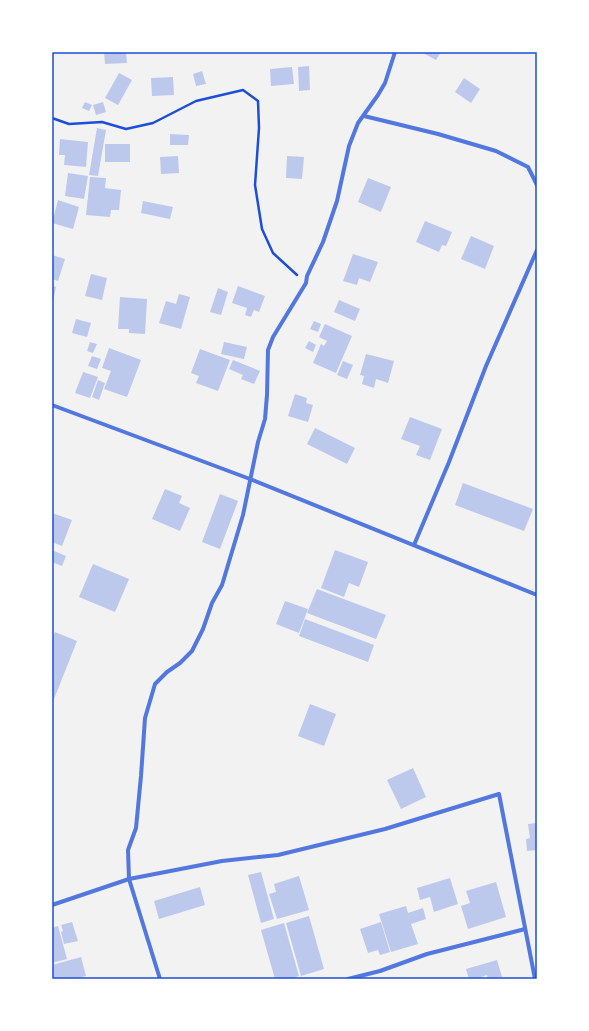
<svg xmlns="http://www.w3.org/2000/svg" width="589" height="1031" font-family="'Sofia Sans Condensed',sans-serif">
	<rect width="100%" height="100%" fill="#f2f2f2"/>
	<g fill="#bdc9ec">
		<polygon points="104,52 126,52 127,63 105,64"/>
		<polygon points="421,52 441,52 436,60"/>
		<polygon points="309,66 310,90 299,91 298,67"/>
		<polygon points="292,67 294,84 271,86 270,69"/>
		<polygon points="202,71 206,84 196,86 193,74"/>
		<polygon points="119,73 132,80 118,105 105,98"/>
		<polygon points="173,77 174,95 152,96 151,78"/>
		<polygon points="464,78 480,89 471,103 455,92"/>
		<polygon points="85,102 92,105 89,111 82,108"/>
		<polygon points="103,102 106,112 96,115 93,105"/>
		<polygon points="97,128 106,130 98,176 89,175"/>
		<polygon points="170,134 189,135 188,145 170,145"/>
		<polygon points="60,139 88,142 86,167 64,165 65,155 59,155"/>
		<rect x="105" y="144" width="25" height="18"/>
		<polygon points="178,156 179,173 161,174 160,157"/>
		<polygon points="287,156 304,157 302,179 286,178"/>
		<polygon points="68,173 88,176 84,199 65,196"/>
		<polygon points="90,177 106,178 105,188 121,190 119,210 111,210 110,217 86,215"/>
		<polygon points="368,178 391,187 381,212 358,202"/>
		<polygon points="58,200 79,207 73,229 52,223"/>
		<polygon points="143,201 173,207 170,219 141,213"/>
		<polygon points="425,221 452,232 446,246 442,245 439,252 416,242"/>
		<polygon points="471,236 494,246 485,269 461,259"/>
		<polygon points="353,254 378,262 370,282 359,278 357,285 343,281"/>
		<polygon points="52,255 65,259 58,281 52,279"/>
		<polygon points="91,274 107,278 102,300 85,296"/>
		<polygon points="52,286 56,287 53,301 52,301"/>
		<polygon points="238,286 265,296 259,312 254,310 251,317 245,315 247,308 232,303"/>
		<polygon points="218,288 228,292 221,315 210,312"/>
		<polygon points="179,294 190,297 181,329 159,323 166,301 176,304"/>
		<polygon points="120,297 147,299 145,334 129,333 129,329 118,329"/>
		<polygon points="339,300 360,309 355,321 334,312"/>
		<polygon points="76,319 91,323 87,337 72,333"/>
		<polygon points="314,321 321,324 318,332 310,329"/>
		<polygon points="325,324 352,336 336,373 313,363 321,344 324,346 327,341 319,337"/>
		<polygon points="309,341 316,345 313,352 305,348"/>
		<polygon points="90,342 97,344 93,353 87,351"/>
		<polygon points="224,342 247,347 244,359 221,354"/>
		<polygon points="109,348 141,360 127,397 104,389 111,371 102,368"/>
		<polygon points="200,349 230,360 218,391 196,383 199,376 191,373"/>
		<polygon points="366,354 394,361 388,383 376,379 374,388 362,384 364,376 360,375"/>
		<polygon points="92,356 101,359 97,369 88,366"/>
		<polygon points="233,360 260,371 254,384 241,379 243,375 229,369"/>
		<polygon points="343,361 353,365 347,379 337,375"/>
		<polygon points="83,372 98,377 90,398 75,393"/>
		<polygon points="98,380 105,383 99,400 92,397"/>
		<polygon points="295,394 307,398 306,403 313,405 308,422 288,416"/>
		<polygon points="410,417 442,429 430,460 416,455 420,446 401,439"/>
		<polygon points="315,428 355,448 347,464 307,444"/>
		<polygon points="463,483 533,509 524,531 455,505"/>
		<polygon points="165,489 182,496 179,503 190,508 180,531 152,519"/>
		<polygon points="220,494 238,501 220,549 202,542"/>
		<polygon points="52,513 72,520 62,546 52,542"/>
		<polygon points="52,550 66,556 62,566 52,562"/>
		<polygon points="335,550 368,562 359,587 349,583 344,597 321,588"/>
		<polygon points="93,564 129,579 115,612 79,597"/>
		<polygon points="317,589 386,615 376,639 307,613"/>
		<polygon points="285,601 308,609 299,633 276,624"/>
		<polygon points="305,619 374,645 368,662 299,636"/>
		<polygon points="55,632 77,641 52,704 52,639"/>
		<polygon points="310,704 336,714 324,746 298,736"/>
		<polygon points="413,768 426,797 401,809 387,780"/>
		<polygon points="537,823 537,850 527,851 526,839 530,838 528,824"/>
		<polygon points="261,872 274,919 261,923 248,875"/>
		<polygon points="299,876 309,910 277,919 269,894 276,892 274,884"/>
		<polygon points="450,878 458,904 434,912 430,897 420,900 417,888"/>
		<polygon points="496,882 506,917 468,929 461,906 470,903 466,891"/>
		<polygon points="200,887 205,905 159,919 154,901"/>
		<polygon points="406,906 408,913 423,908 426,919 411,924 418,944 391,952 379,914"/>
		<polygon points="309,916 324,969 301,976 286,923"/>
		<polygon points="72,922 78,941 64,944 61,932 63,931 61,925"/>
		<polygon points="381,922 390,952 380,955 378,950 368,953 360,929"/>
		<polygon points="284,923 299,976 290,979 275,979 261,930"/>
		<polygon points="58,926 67,959 52,963 52,928"/>
		<polygon points="81,957 86,976 74,979 52,979 52,965"/>
		<polygon points="497,960 502,977 488,979 487,975 481,977 482,979 469,979 466,969"/>
	</g>
	<g fill="none" stroke-linecap="round" stroke-linejoin="round">
		<polyline stroke="#1d4ed8" stroke-width="2.5" points="52,118 69,124 102,122 126,129 153,123 196,101 243,90 258,101 259,128 255,185 262,229 273,253 297,275"/>
		<g stroke="#5277de" stroke-width="4">
			<polyline points="364,116 438,134 496,151 528,167 537,185"/>
			<polyline points="52,405 250,479 537,595"/>
			<polyline points="414,545 449,462 486,366 537,250"/>
			<polyline points="52,905 129,879 222,861 278,855 385,829 499,794 535,979"/>
			<polyline points="160,979 129,879 128,850 136,828 141,776 145,718 155,684 167,672 180,663 192,651 203,629 212,603 222,585 243,515 258,442 265,419 267,395 268,350 273,337 306,283 307,276 323,242 337,201 349,146 358,123 378,95 385,83 395,52"/>
			<polyline points="348,979 380,971 427,954 525,929"/>
		</g>
	</g>
	<rect width="589" height="1031" fill="none" stroke="#ffffff" stroke-width="106"/>
	<rect x="53" y="53" width="483" height="925" fill="none" stroke="#1d4ed8" stroke-width="1.5"/>
</svg>
